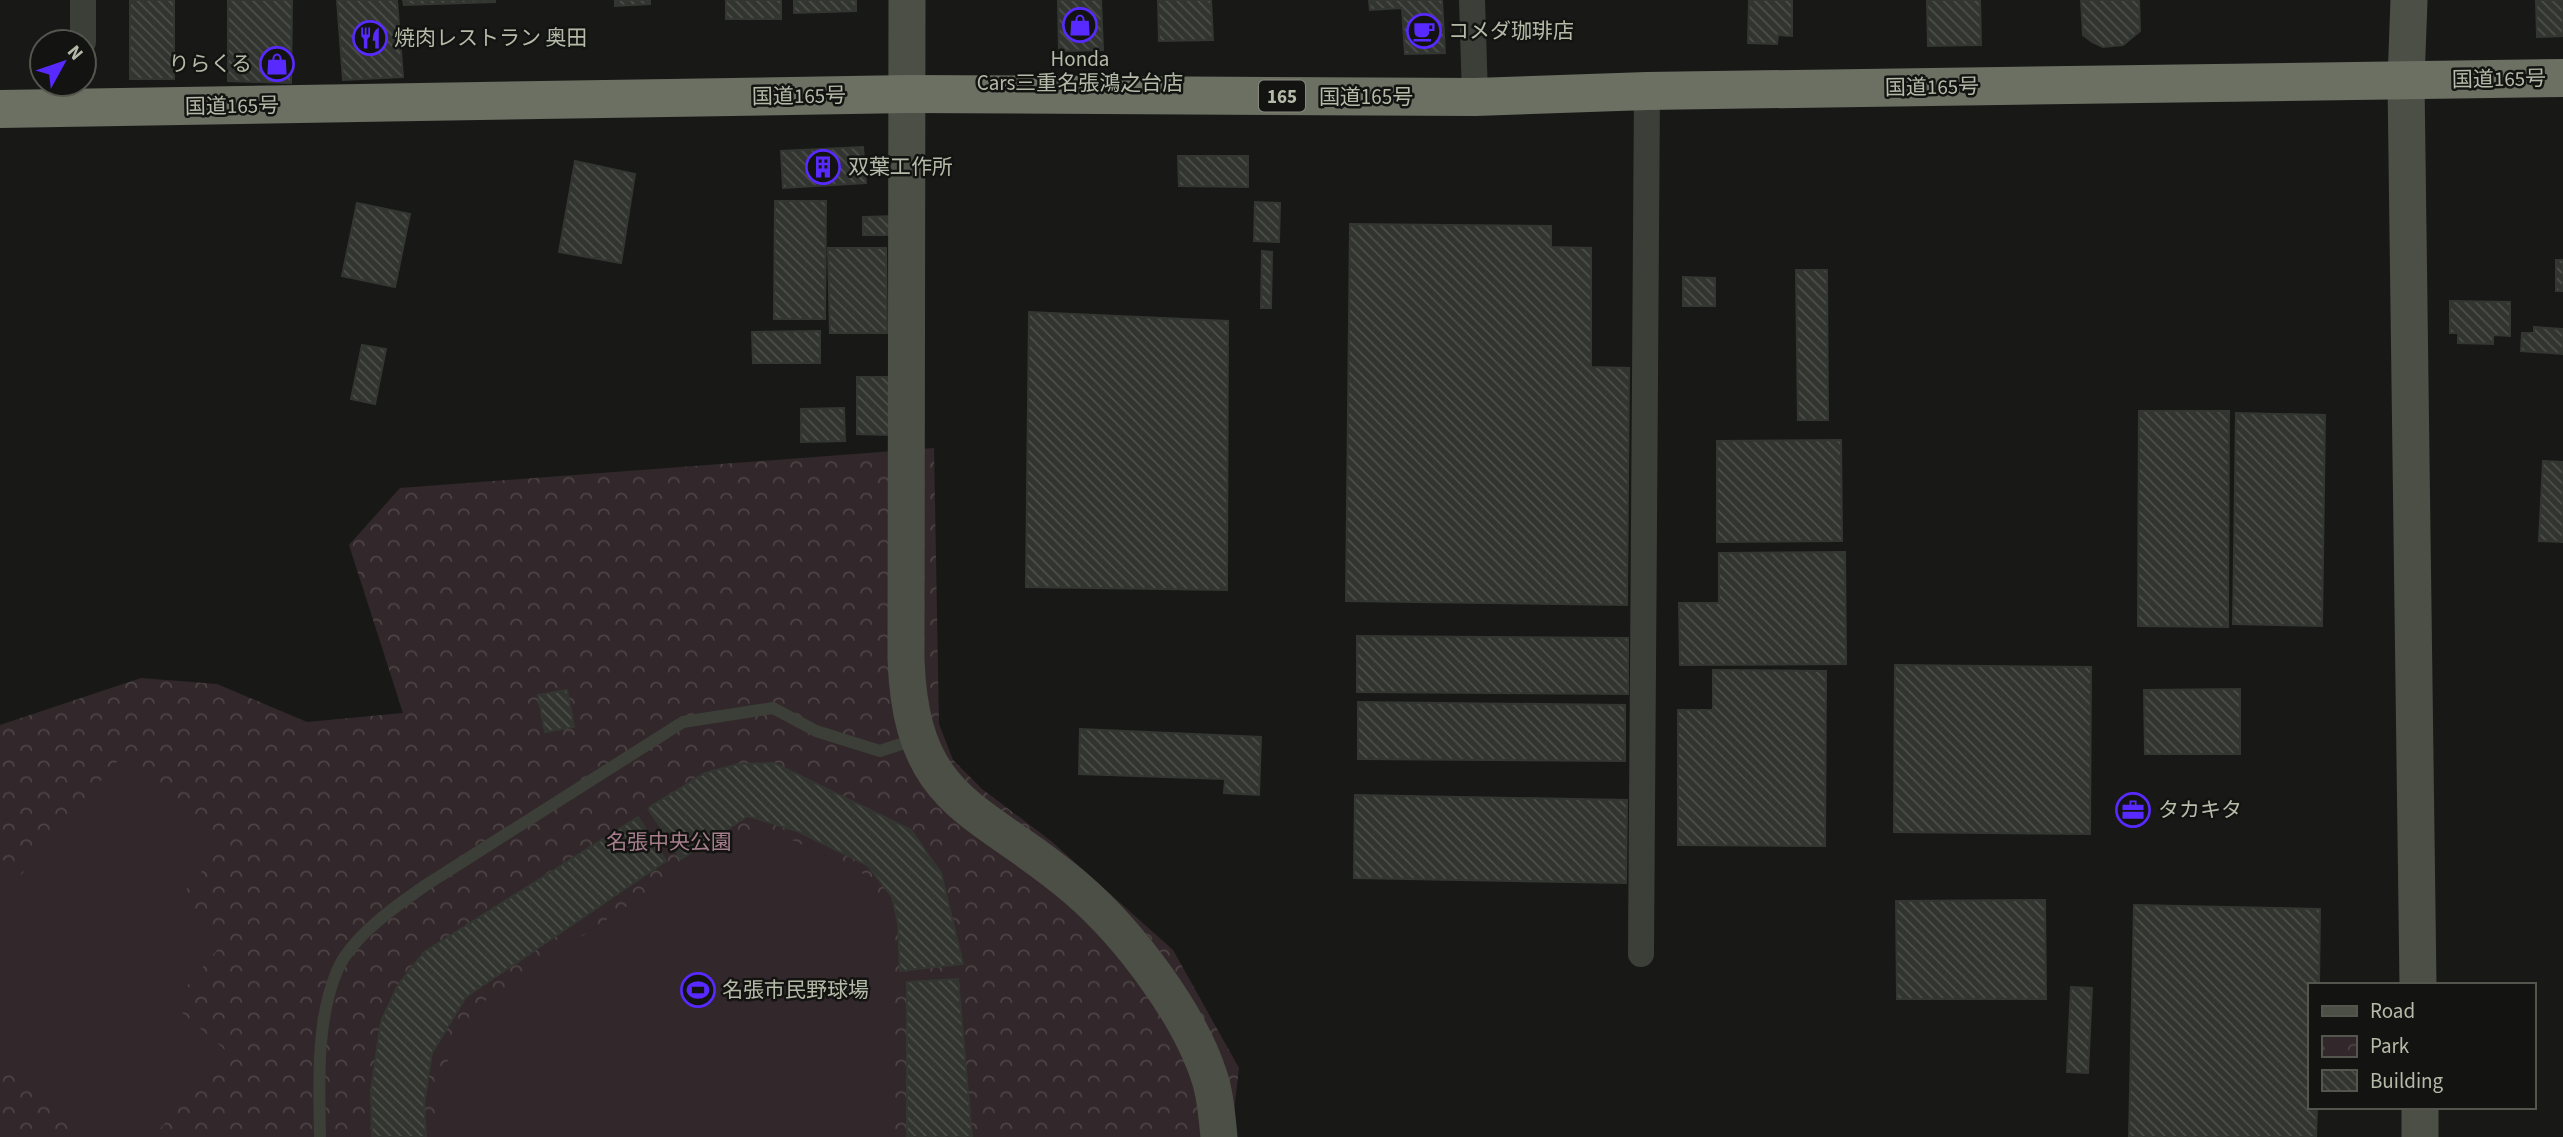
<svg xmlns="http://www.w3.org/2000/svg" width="2563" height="1137" font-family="'Source Sans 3','Noto Sans JP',sans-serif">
	<defs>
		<pattern id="park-crowns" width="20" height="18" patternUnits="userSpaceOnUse" patternTransform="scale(1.75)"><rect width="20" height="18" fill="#32272a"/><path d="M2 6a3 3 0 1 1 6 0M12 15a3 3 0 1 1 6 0" fill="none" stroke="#4d4446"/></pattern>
		<pattern id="building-back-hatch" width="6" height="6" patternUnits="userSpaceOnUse" patternTransform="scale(1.75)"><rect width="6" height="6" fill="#32342f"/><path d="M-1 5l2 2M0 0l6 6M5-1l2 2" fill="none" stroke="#4d4f4a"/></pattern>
	</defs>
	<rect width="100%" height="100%" fill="#181917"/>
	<polygon fill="url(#park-crowns)" points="934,448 939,724 953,760 982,789 1051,841 1173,950 1239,1068 1231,1137 0,1137 0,725 141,678 217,684 307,722 403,713 349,545 400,488"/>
	<g fill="#32272a">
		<polygon points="121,757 224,845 180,897 227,938 172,1004 226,1051 153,1137 95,1137 0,1056 0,865 4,860 21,875"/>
		<path d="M772 831 860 871 877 890 892 927 895 974V1137H438C436 1087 447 1048 476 1007L720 844Z"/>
	</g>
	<g fill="url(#building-back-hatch)" stroke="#333631" stroke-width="2">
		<rect x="130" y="0" width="44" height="79"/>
		<polygon points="228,0 292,0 291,83 228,81"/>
		<polygon points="337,0 397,0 403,77 343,80"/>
		<polygon points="403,0 495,0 495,2 404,5"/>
		<polygon points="615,0 650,0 650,4 615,6"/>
		<rect x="726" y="0" width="55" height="19"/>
		<polygon points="794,0 856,0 856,11 794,13"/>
		<polygon points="1058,0 1101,0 1103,50 1059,51"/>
		<polygon points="1158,0 1211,0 1213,40 1159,41"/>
		<polygon points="1369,0 1442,0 1445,53 1405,54 1402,8 1370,10"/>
		<polygon points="1749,0 1792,0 1792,36 1778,35 1777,44 1748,43"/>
		<polygon points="1927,0 1980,0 1981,45 1928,46"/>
		<polygon points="2081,0 2139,0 2140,31 2123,45 2103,47 2092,42 2083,35"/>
		<polygon points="2536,0 2563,0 2563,36 2537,37"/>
		<polygon points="863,147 866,183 783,188 781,151"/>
		<polygon points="1178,156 1248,156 1248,187 1179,186"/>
		<polygon points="575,161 635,174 621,263 559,252"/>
		<polygon points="775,201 826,201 825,319 774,319"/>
		<polygon points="1255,202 1280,203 1279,242 1254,241"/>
		<polygon points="357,203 410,214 395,287 342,276"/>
		<polygon points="897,216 897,235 863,235 863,217"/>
		<polygon points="1350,224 1551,226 1551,247 1591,248 1591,367 1629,368 1627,605 1346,601"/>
		<polygon points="828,248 886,248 887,333 830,333"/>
		<polygon points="1262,251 1272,252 1271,308 1261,308"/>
		<rect x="2556" y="260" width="7" height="31"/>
		<polygon points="1796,270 1827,270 1828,420 1798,420"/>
		<polygon points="1683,277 1715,278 1715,306 1683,306"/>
		<polygon points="2450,301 2510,302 2510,336 2493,335 2493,344 2458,343 2458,333 2450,333"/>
		<polygon points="1029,312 1228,321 1227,590 1026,587"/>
		<polygon points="2534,327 2563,329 2563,354 2521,351 2522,333 2534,333"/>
		<polygon points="820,331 820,363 753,363 752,332"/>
		<polygon points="362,345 386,349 375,404 351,399"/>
		<polygon points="857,377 890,377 889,435 857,434"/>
		<polygon points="844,408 845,441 801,442 801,409"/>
		<polygon points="2139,411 2229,411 2228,627 2138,626"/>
		<polygon points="2236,413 2325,415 2322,626 2233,624"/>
		<polygon points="1841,440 1842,541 1717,542 1717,441"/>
		<polygon points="2543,461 2563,462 2563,542 2539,541"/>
		<polygon points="1845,552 1846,664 1680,665 1679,603 1719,603 1719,553"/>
		<polygon points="1357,636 1628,638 1628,694 1357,692"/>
		<polygon points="1895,665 2091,667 2090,834 1894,832"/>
		<polygon points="1713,670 1826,671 1825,846 1678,845 1678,710 1713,710"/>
		<polygon points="2240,689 2240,754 2145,754 2144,690"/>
		<polygon points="567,690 574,727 545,732 538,695"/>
		<polygon points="1358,702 1625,705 1625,761 1358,759"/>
		<polygon points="1080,729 1261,737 1259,795 1224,793 1225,779 1079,774"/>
		<polygon points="774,763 911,830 941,873 963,964 900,971 898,923 892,897 867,865 797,831 748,816 681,859 648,808 705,773 738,764"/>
		<polygon points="1355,795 1627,800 1626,883 1354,878"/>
		<polygon points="638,817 666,861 466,997 432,1053 424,1104 426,1137 372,1137 371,1090 381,1021 398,985 424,952"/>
		<polygon points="2045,900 2046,999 1897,999 1896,901"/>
		<polygon points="2134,905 2320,909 2319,985 2309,985 2309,1107 2317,1107 2316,1137 2129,1137"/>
		<polygon points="958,979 972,1137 907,1137 907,982"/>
		<polygon points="2071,987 2092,988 2088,1073 2067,1072"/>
	</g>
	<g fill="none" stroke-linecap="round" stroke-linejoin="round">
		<path stroke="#3c3f38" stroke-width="12" d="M320 1137C319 1083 316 1021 337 971 351 937 397 905 426 885L683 722 773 708 816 731 880 751 916 739"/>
		<g stroke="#3c3f38" stroke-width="26">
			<polyline points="1472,0 1475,97"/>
			<polyline points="83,42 83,0"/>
			<polyline points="1641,954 1647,91"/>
		</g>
		<g stroke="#4c4f46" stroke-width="37">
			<path d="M907 0 906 659C911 807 982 807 1077 889 1128 933 1190 1014 1210 1079 1216 1098 1217 1118 1219 1137"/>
			<polyline points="2409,0 2406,81 2418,985"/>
			<polyline points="2420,1107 2420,1137"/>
		</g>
		<polyline stroke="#6c7063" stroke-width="38" points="0,109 908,94 1475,97 1647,91 2563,78"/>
	</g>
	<defs>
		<g id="shop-ring" transform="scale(1.75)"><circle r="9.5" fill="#131412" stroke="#582aff" stroke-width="1.5"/><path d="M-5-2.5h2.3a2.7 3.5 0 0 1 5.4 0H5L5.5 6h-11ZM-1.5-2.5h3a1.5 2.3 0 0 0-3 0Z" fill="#582aff"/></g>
		<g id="cafe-ring" transform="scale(1.75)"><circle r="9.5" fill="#131412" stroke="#582aff" stroke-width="1.5"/><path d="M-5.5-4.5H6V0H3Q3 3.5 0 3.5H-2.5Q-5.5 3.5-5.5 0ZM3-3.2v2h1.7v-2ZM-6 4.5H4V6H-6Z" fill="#582aff"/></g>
		<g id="restaurant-ring" transform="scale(1.75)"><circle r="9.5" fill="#131412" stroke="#582aff" stroke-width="1.5"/><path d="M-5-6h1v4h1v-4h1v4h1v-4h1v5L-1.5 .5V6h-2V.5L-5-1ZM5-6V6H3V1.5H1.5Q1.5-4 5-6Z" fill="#582aff"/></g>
		<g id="building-ring" transform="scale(1.75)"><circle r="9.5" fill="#131412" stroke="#582aff" stroke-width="1.5"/><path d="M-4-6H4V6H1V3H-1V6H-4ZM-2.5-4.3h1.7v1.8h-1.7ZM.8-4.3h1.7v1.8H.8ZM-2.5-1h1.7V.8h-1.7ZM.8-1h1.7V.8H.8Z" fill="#582aff"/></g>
		<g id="office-ring" transform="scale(1.75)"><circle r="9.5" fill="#131412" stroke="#582aff" stroke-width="1.5"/><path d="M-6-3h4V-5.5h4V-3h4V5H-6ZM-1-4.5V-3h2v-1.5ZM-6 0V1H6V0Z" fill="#582aff"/></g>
		<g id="stadium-ring" transform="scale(1.75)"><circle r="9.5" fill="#131412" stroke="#582aff" stroke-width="1.5"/><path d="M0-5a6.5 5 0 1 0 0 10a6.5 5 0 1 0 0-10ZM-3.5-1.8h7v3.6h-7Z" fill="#582aff"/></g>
	</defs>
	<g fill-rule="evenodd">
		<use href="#shop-ring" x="1080" y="25"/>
		<use href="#cafe-ring" x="1424" y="31"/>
		<use href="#restaurant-ring" x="370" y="38"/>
		<use href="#shop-ring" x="277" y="64"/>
		<use href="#building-ring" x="823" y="167"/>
		<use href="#office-ring" x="2133" y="810"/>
		<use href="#stadium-ring" x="698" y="990"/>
	</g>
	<g text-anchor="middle" stroke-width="5" stroke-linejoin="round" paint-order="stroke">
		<rect fill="#131412" stroke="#85887b" stroke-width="2" x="1259" y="80.5" width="46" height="31" rx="5"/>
		<g font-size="19" font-weight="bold" fill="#b6baa8">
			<text x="1282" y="103">165</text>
		</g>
		<g font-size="21" fill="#b6baa8" stroke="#131412" text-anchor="start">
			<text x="1448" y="38">コメダ珈琲店</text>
			<text x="394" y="45">焼肉レストラン 奥田</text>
			<text x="1080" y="66" text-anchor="middle">Honda<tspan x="1080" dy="24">Cars三重名張鴻之台店</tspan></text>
			<text x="252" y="71" text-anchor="end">りらくる</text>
			<text x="848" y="174">双葉工作所</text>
			<text x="2158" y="817">タカキタ</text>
			<text x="722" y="997">名張市民野球場</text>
		</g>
		<g font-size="21" fill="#b6baa8" stroke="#131412">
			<text transform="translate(2499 79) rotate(-1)" y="7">国道165号</text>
			<text transform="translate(1932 87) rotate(-1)" y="7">国道165号</text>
			<text transform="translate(799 96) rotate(-1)" y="7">国道165号</text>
			<text x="1366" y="104">国道165号</text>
			<text transform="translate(232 106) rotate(-1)" y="7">国道165号</text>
		</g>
		<g font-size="21" fill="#a77e8e" stroke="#131412">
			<text x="669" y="849">名張中央公園</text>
		</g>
	</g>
	<rect x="2308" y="983" width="228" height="126" fill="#131412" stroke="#54564e" stroke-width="2"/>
	<rect x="2322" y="1006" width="35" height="10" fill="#4c4f46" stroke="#54564e" stroke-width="2"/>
	<text x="2370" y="1018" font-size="21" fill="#b6baa8">Road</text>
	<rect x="2322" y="1036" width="35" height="21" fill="url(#park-crowns)" stroke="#54564e" stroke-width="2"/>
	<text x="2370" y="1053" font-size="21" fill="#b6baa8">Park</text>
	<rect x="2322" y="1070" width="35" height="21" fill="url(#building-back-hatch)" stroke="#54564e" stroke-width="2"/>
	<text x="2370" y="1088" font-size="21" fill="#b6baa8">Building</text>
	<g transform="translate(63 63) rotate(50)"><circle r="33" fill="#131412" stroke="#54564e" stroke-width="2"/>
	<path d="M0-5L12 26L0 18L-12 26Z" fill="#582aff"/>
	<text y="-10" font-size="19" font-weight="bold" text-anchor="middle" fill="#b6baa8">N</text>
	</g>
</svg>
